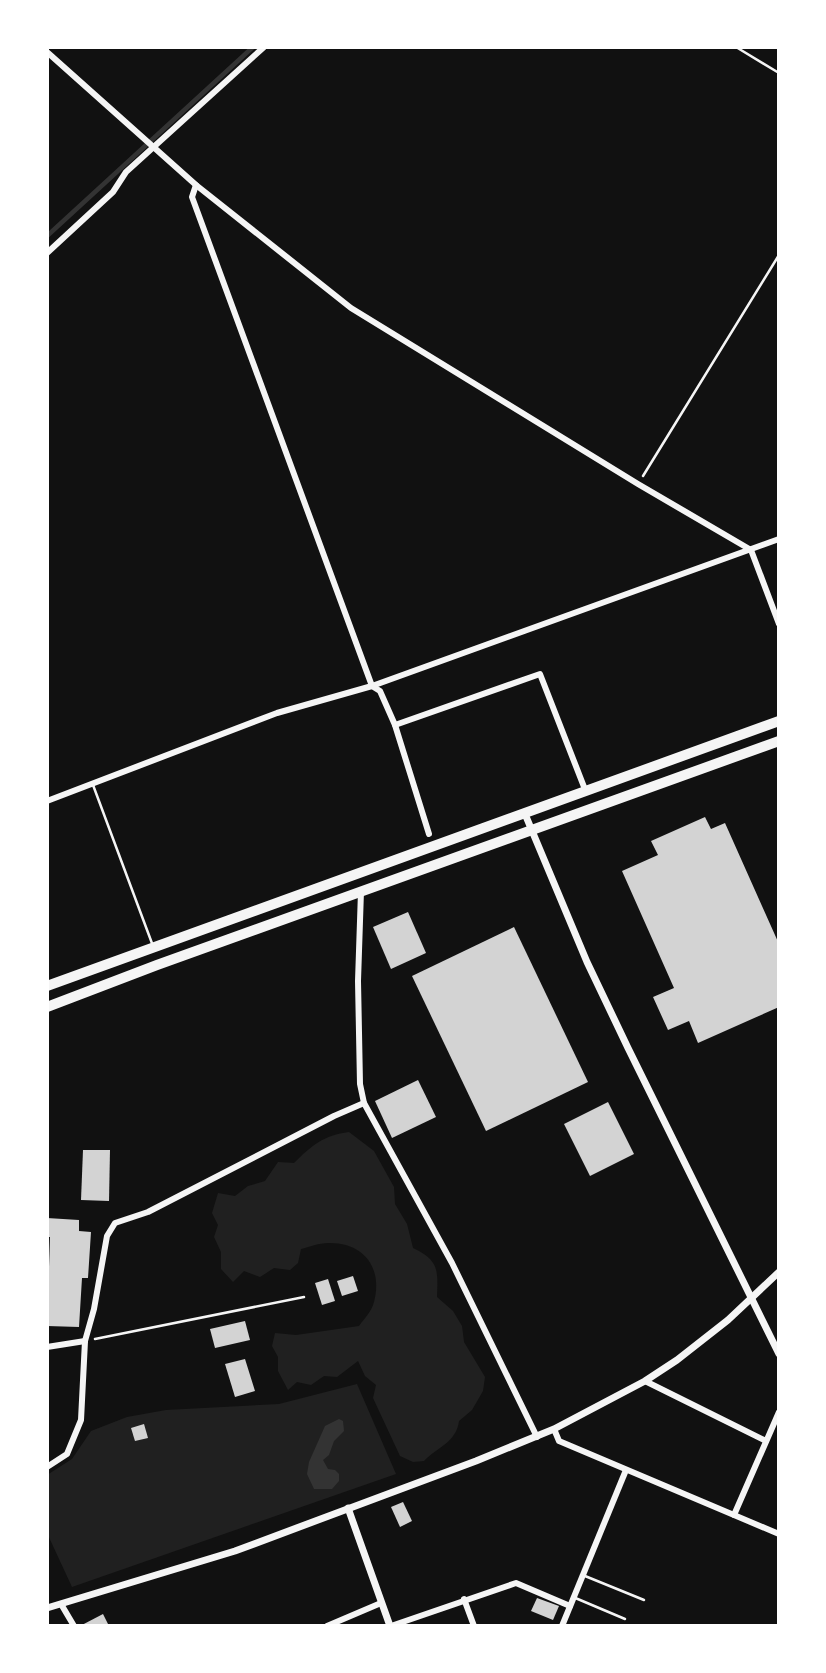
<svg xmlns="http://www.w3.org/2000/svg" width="826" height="1673" font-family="'Asap Condensed',sans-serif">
	<rect width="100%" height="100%" fill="#111"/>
	<g fill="#202020">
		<path d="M349 1132 374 1151 394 1187 395 1204 407 1224 413 1248C439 1260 438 1270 437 1297L453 1311 462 1326 464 1342 485 1377 483 1391 472 1410 459 1421C456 1443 437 1447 424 1461L413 1462 400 1456 373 1398 376 1385 365 1376 358 1361 337 1377 324 1376 311 1385 297 1382 288 1390 278 1371V1357L272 1346 275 1333 296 1335 359 1326C364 1319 372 1311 374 1302 383 1268 364 1242 328 1243 319 1243 309 1247 301 1249L298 1263 290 1270 274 1268 260 1277 244 1271 233 1282 221 1269V1252L214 1237 218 1225 212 1213 218 1193 235 1196 248 1186 265 1181 278 1162 294 1163C311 1146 324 1135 349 1132Z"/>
		<polygon points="357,1384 396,1474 72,1587 47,1533 47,1475 72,1459 91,1431 127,1417 166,1410 279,1404"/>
	</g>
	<polygon fill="#333" points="339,1419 343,1421 344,1431 334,1441 329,1455 323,1460 328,1469 335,1470 339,1474 339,1481 332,1489 314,1489 307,1474 309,1462 325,1426"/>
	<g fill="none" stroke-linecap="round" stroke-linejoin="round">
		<polyline stroke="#333" stroke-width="4.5" points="47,236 253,47"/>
	</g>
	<g fill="#d3d3d3">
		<polygon points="705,817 711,829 725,823 779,944 779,1007 698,1043 689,1021 668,1030 653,997 674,988 622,871 658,855 651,841"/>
		<polygon points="408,912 426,953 391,969 373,927"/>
		<polygon points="514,927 588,1082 486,1131 412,976"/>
		<polygon points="418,1080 436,1117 392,1138 375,1101"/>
		<polygon points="608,1102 634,1154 590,1176 564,1124"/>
		<polygon points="83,1150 110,1150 109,1201 81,1200"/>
		<polygon points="47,1218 79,1220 79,1231 91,1232 88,1278 82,1278 79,1327 47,1326 50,1237 47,1237"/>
		<polygon points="353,1276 358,1291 342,1296 337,1281"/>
		<polygon points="328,1279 335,1301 322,1305 315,1283"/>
		<polygon points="245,1321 250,1340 215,1348 210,1329"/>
		<polygon points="245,1359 255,1391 235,1397 225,1364"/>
		<polygon points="144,1424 148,1438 135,1441 131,1428"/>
		<polygon points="403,1502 412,1521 400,1527 391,1507"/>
		<polygon points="537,1598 559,1606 553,1620 531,1611"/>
		<polygon points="103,1614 109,1626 80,1626"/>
	</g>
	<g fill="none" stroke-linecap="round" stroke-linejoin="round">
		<g stroke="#f5f5f5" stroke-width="2.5">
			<polyline points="736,47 779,73"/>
			<polyline points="643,476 779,255"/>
			<polyline points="95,1339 304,1297"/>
		</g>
		<g stroke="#f5f5f5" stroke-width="2.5">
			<polyline points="93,785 153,946"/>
			<polyline points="585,1576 644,1600"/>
			<polyline points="573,1597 625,1619"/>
		</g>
		<g stroke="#f5f5f5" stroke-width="6">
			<polyline points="47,52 196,185 351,308 638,484 751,550 779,624"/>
			<polyline points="196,185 192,197 372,686 380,691 395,725 429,834"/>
			<polyline points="47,253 113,192 126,172 264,47"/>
			<polyline points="395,725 540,674 586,792"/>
			<polyline points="47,801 277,713 372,686 779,539"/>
			<polyline points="361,891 358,981 360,1084 364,1103 452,1263 537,1437"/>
			<polyline points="47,1347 85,1341"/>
			<polyline points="645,1381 766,1441"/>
			<polyline points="554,1429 559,1441 779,1534"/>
			<polyline points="47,1467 67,1454 81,1420 85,1341 94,1309 107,1236 115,1223 148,1212 334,1116 364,1103"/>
			<polyline points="734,1515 779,1412"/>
			<polyline points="464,1599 474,1626"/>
			<polyline points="61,1604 74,1626"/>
			<polyline points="327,1626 381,1603"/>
			<polyline points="391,1626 516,1583 570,1606"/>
			<polyline points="562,1626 626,1470"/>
		</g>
		<g stroke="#f5f5f5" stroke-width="7">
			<polyline points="525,814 587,962 628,1048 779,1354"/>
			<polyline points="348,1508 390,1626"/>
			<polyline points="47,1608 235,1551 476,1461 554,1429 645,1381 677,1360 728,1320 779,1272"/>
		</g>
		<g stroke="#f5f5f5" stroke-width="10">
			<polyline points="47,986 779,721"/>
			<polyline points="47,1007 157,965 779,741"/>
		</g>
	</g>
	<rect width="826" height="1673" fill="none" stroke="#ffffff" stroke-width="98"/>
</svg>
